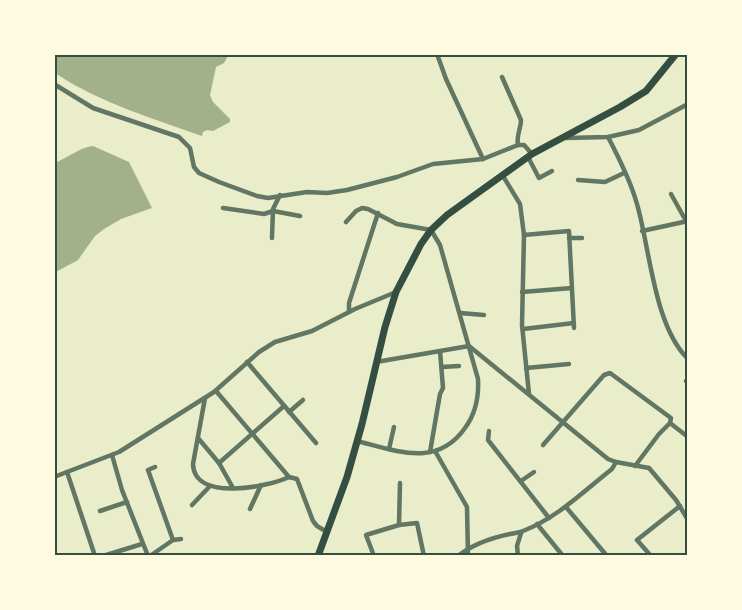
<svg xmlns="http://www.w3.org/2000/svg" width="742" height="610" font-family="'Nunito Sans',sans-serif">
	<rect width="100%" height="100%" fill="#e9edc9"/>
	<g fill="#a3b18a">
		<path d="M54 54H229L224 63 216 67 210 95 213 102 230 119V122L213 131 207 130 203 132 202 136C152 118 103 104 58 75L54 72Z"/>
		<path d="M93 146 129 162 152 208 121 219 104 229 95 236 78 260 54 273V163C68 158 78 148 93 146Z"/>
	</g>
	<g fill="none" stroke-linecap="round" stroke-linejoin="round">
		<g stroke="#617663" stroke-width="4.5">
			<polyline points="437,54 446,79 483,159"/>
			<path d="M502 77 521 120C521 129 516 135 518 145"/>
			<polyline points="54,84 93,108 179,137 190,148 194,167 199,173 219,182 257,196 268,198 307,192 327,193 347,190 397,177 433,164 483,159 518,145 524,145 532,154"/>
			<path d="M608 137C619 158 631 182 637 204 650 249 654 326 688 359"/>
			<polyline points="566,138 608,137 639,130 688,104"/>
			<polyline points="528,157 539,178 552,171"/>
			<polyline points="503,176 520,204 524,235 522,325 529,394"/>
			<polyline points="578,180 605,182 624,173"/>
			<polyline points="671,194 686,221"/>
			<polyline points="223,208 264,214 273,211 300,216"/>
			<path d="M346 222 356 211 362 208 368 209 397 224 431 230 440 245 478 379C479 397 476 413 465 428 437 468 397 451 357 441"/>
			<polyline points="642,231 688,221"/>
			<polyline points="524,235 569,231 574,328"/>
			<polyline points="272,238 273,209 280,195"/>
			<polyline points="569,238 582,238"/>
			<polyline points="522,292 572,288"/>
			<polyline points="349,312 349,303 378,213"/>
			<polyline points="460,313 484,315"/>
			<polyline points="523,329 574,323"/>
			<polyline points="247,362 316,443"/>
			<polyline points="376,362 469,346 608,459 616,462 649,468 676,500 688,520"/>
			<polyline points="442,367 459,366"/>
			<polyline points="526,368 569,364"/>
			<polyline points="686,381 688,380"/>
			<polyline points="216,391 289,477 297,479 313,521 317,526 327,532"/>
			<path d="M205 398 193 464C194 502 268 487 289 477"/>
			<polyline points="289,412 303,400"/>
			<polyline points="670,423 688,437"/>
			<polyline points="489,431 488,440 549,518"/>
			<polyline points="198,438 219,463 233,488"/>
			<polyline points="543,445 604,375 610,373 671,418 670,423 659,434 635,466"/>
			<polyline points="389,449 394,427"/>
			<polyline points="435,451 467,507 468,556"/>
			<polyline points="430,452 440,394 443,388 440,351"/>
			<polyline points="112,455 122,490 148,556"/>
			<polyline points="219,463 284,406"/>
			<polyline points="155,467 148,470 173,540"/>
			<polyline points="67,472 95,556"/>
			<polyline points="54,477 119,452 214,392 259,352 275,342 312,331 355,309 396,292"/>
			<polyline points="521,481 534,472"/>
			<polyline points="192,505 210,486"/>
			<polyline points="566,507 607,556"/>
			<polyline points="250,509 261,485"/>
			<polyline points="100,511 127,502"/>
			<polyline points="537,524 563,556"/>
			<polyline points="399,525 400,483"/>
			<polyline points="103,556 142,544"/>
			<polyline points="150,556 173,540 181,539"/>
			<polyline points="374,556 366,535 399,525 417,523 424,556"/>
			<path d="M458 556C473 544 491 538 510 534 514 533 519 533 523 531 557 518 584 491 612 469L616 462"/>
			<polyline points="518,556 517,546 521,533"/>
			<polyline points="651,556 637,540 680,506"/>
		</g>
		<polyline stroke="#344e41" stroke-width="7" points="318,556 347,477 362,424 385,327 396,292 421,244 431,230 447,215 532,154 620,107 646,91 676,54"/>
	</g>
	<rect width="742" height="610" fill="none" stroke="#fefae0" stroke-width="111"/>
	<rect x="56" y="56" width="630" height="498" fill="none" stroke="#344e41" stroke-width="2"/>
</svg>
